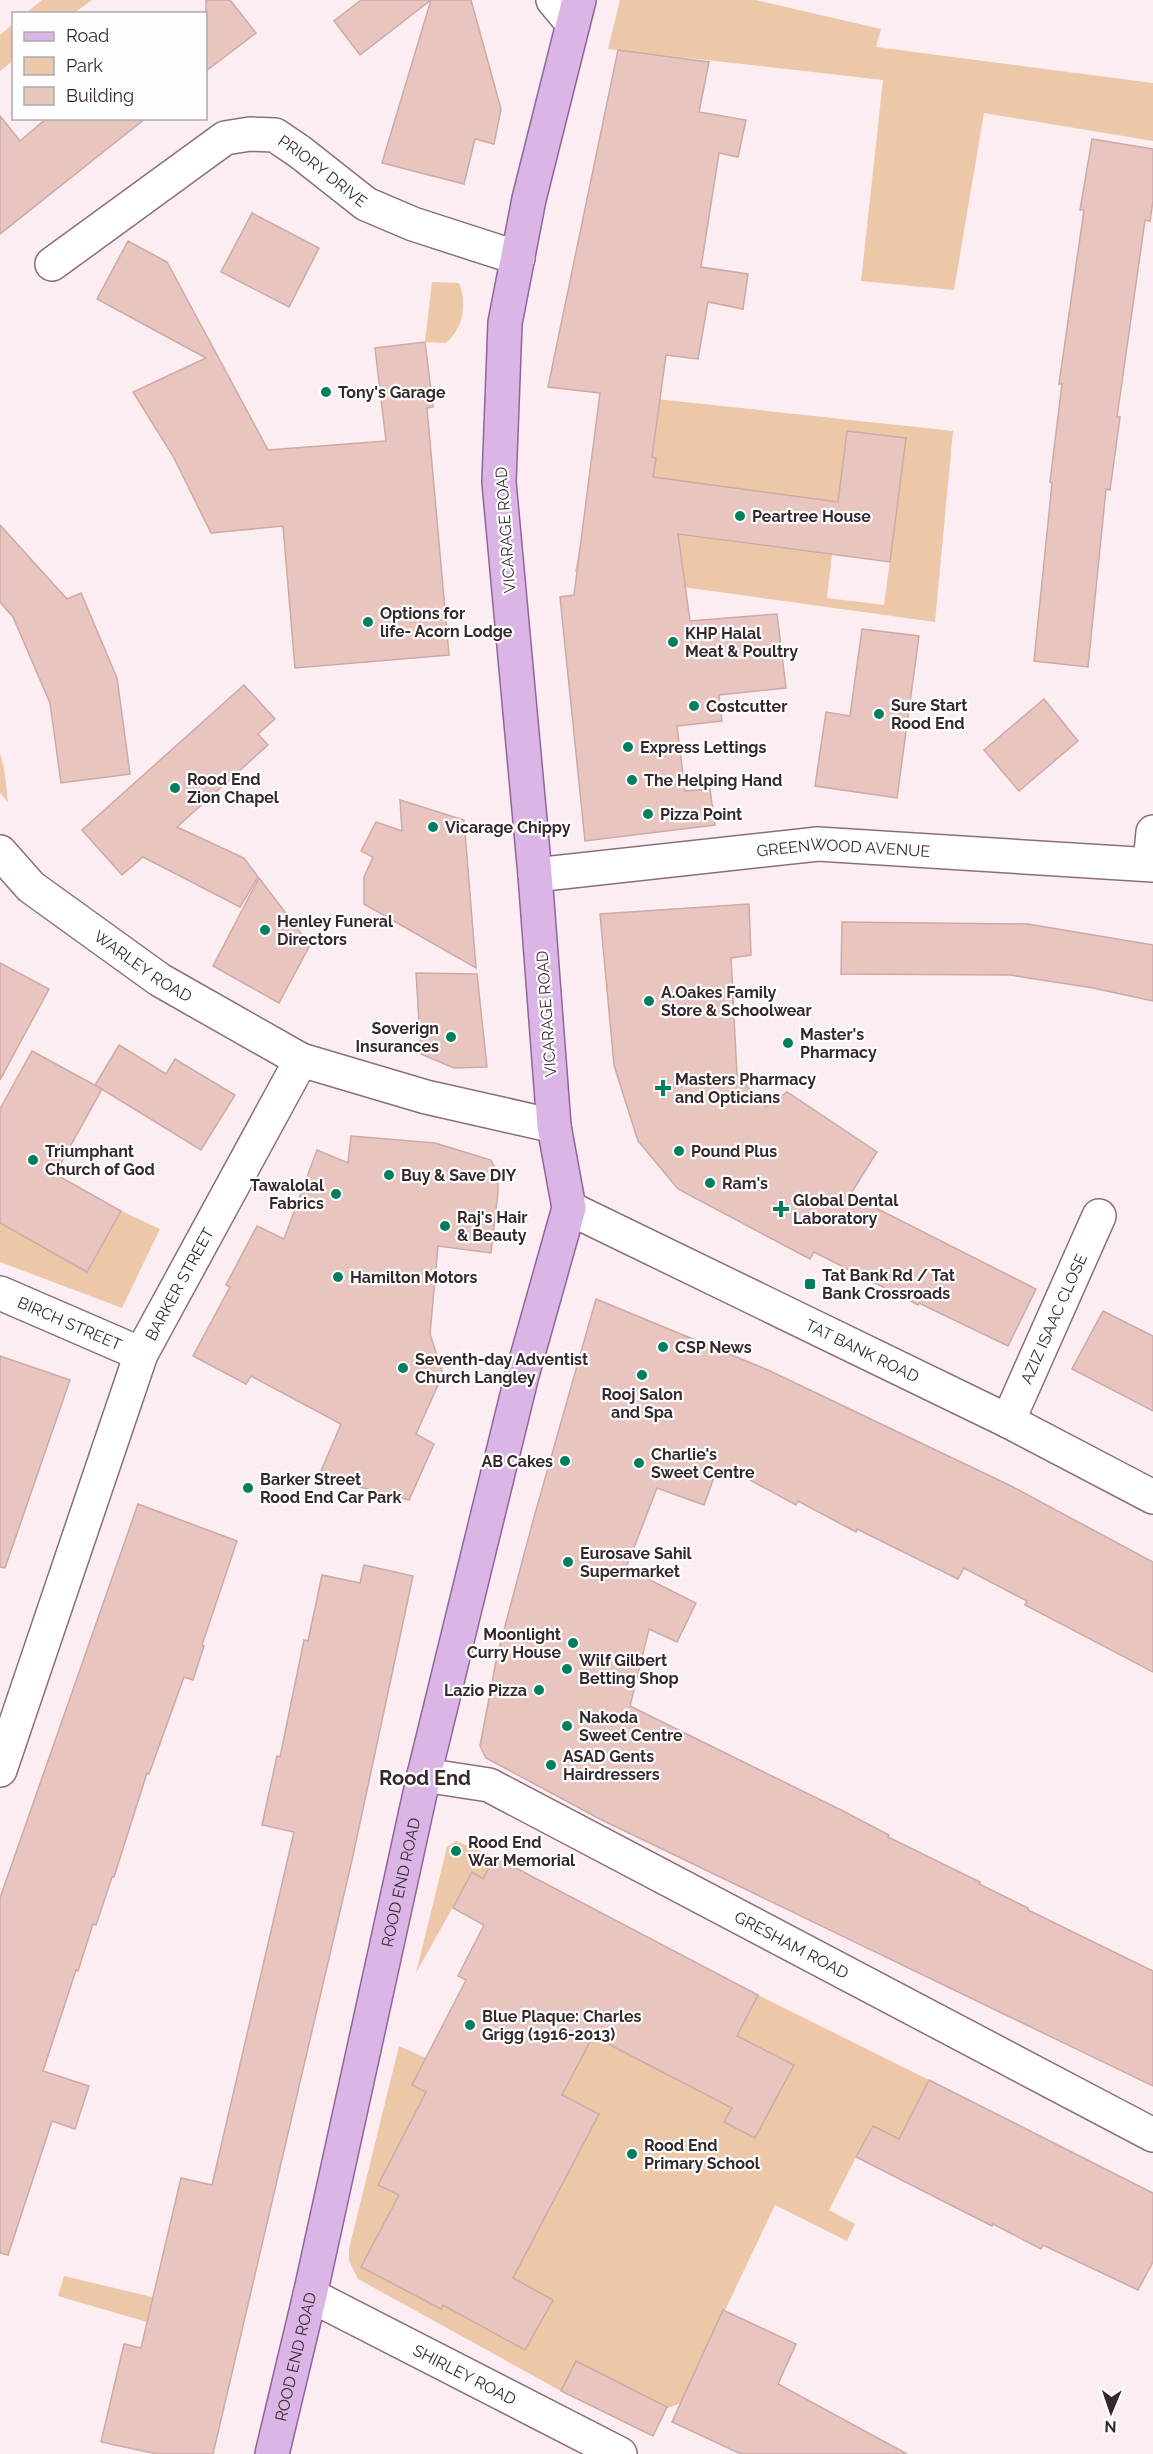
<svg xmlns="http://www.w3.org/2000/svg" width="1153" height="2454" font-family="Raleway,sans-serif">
	<rect width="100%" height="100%" fill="#fbedf2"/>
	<g fill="#ecc7a8">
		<polygon points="42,0 92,0 74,13 26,13"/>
		<polygon points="620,0 755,0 881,29 876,47 1153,83 1153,141 984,113 954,290 861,281 883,80 608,49"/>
		<polygon points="13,24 13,61 0,71 0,35"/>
		<path d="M432 282 459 283C467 304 464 327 446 343L425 342Z"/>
		<polygon points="601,393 953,431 935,622 575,572 581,539 644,530 832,555 827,598 884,605 906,439 847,431 838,502 653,477 655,458 593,450"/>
		<polygon points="0,753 4,768 8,802 0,793"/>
		<polygon points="121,1211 160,1229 122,1308 0,1262 0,1223 87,1271"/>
		<polygon points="456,1841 495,1857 483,1879 472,1873 416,1973 447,1847"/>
		<polygon points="758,1995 929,2080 899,2139 872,2126 829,2210 855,2224 847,2241 775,2205 681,2403 668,2408 577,2361 561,2391 358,2279 349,2261 349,2249 399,2046 426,2058 412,2085 426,2092 378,2184 399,2195 362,2267 441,2309 458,2277 599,2114 562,2095 593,2036 732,2108 725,2122 755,2138 793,2065 725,2058"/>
		<polygon points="64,2276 152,2297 147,2322 58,2296"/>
	</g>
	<g fill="#e9c5c0" stroke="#cdaaa5" stroke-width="1.5">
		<polygon points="206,0 230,0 256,33 206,71"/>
		<polygon points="361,0 471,0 501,109 494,144 475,139 464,184 382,163 431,0 360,55 334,21"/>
		<polygon points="618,50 709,62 699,112 746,120 738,157 719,153 701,267 748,274 743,309 708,302 698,359 666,355 652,457 656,458 653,477 838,502 847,431 906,438 890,562 678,534 690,621 777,614 786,688 719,695 722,721 677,726 685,791 710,789 715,825 585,841 560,597 574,595 600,393 548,387"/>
		<polygon points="0,116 20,141 47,118 146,118 0,234"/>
		<polygon points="1092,139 1153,149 1153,201 1150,221 1145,220 1117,417 1120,417 1110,490 1106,489 1088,667 1034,661 1052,483 1050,482 1062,384 1059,384 1084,210 1080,210"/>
		<polygon points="252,213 319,248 289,307 221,272"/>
		<polygon points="128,241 167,262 268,450 386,441 375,348 425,342 433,407 427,408 449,655 295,668 283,526 211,533 173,456 133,392 206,358 97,299"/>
		<polygon points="0,525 67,599 81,593 117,678 130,774 61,783 50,703 13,617 0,602"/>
		<polygon points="862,629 919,636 897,798 815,786 826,712 850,716"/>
		<polygon points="244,685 275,719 258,734 268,745 177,827 244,858 258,877 240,907 143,857 122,875 82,830"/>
		<polygon points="1044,699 1078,741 1019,791 984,750"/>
		<polygon points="400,800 464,820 476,968 364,904 364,877 373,857 361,851 376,822 402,831"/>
		<polygon points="259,878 310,945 279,1003 213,966"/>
		<polygon points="749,904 751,955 731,958 737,1075 766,1107 787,1092 877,1152 850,1195 1036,1289 1008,1346 919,1303 918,1305 814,1252 810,1259 678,1189 638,1141 614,1065 600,914"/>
		<polygon points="842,922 1028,924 1153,945 1153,1001 1093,988 1010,975 841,974"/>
		<polygon points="0,963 49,989 0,1080"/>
		<polygon points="416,973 477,974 487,1067 454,1068 421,1054"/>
		<polygon points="119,1045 166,1074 175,1059 235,1095 201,1150 95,1085"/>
		<polygon points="32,1051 102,1089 55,1174 121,1211 87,1272 0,1223 0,1109"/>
		<polygon points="351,1136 435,1143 491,1160 498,1174 498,1192 491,1253 438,1246 430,1334 443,1374 416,1434 434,1444 409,1500 319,1476 341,1424 251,1376 246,1384 193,1356 230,1287 226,1285 257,1226 284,1239 317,1150 348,1163"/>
		<polygon points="596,1299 768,1370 1011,1486 1153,1562 1153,1672 1025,1605 1027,1601 964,1568 958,1579 857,1529 856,1532 798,1501 796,1505 739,1474 737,1479 716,1472 704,1505 657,1488 626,1568 696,1603 677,1642 649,1629 630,1706 845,1812 889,1835 888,1837 980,1882 979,1884 1028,1908 1028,1910 1153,1971 1153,2086 600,1819 486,1758 480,1746 497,1656 533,1521"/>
		<polygon points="1103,1311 1153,1336 1153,1411 1072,1369"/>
		<polygon points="0,1356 70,1380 5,1568 0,1567"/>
		<polygon points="138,1504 237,1541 202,1645 204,1646 193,1680 184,1677 149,1774 147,1773 114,1877 112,1877 96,1925 93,1924 78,1971 76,1970 43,2071 89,2086 75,2129 52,2121 8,2255 0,2253 0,1898"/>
		<polygon points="364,1565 413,1576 352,1860 213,2454 157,2454 101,2442 124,2344 141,2348 181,2178 212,2185 294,1832 262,1825 277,1756 280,1757 304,1640 308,1641 322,1575 360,1583"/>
		<polygon points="495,1857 758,1995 737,2036 794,2065 755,2138 724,2122 732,2108 593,2036 562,2095 599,2114 513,2278 553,2300 525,2350 443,2305 441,2309 361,2267 399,2195 378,2185 426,2092 412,2085 466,1980 458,1976 484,1925 453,1908 472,1872 483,1879"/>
		<polygon points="929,2080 1153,2193 1153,2262 1138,2290 1043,2245 1041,2249 993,2224 992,2226 856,2157 873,2126 899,2139"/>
		<polygon points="723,2310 796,2344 778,2384 907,2454 741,2454 672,2422"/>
		<polygon points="576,2361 667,2407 653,2436 561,2391"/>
	</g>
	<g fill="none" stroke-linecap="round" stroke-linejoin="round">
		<g stroke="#8c6e7a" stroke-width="36">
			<g id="minor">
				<polyline points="553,0 572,23"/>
				<path id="s1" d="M52 264 225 138 250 134 275 135 300 152 366 204 413 224 518 258"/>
				<path id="s2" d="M0 852 31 887 160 980 301 1060 426 1097 554 1126"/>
				<polyline points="1150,864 1153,832"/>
				<path id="s3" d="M535 875 818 844 1153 865"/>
				<path id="s4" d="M569 1208 1008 1421 1153 1497"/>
				<path id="s5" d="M0 1293 141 1354"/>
				<path id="s6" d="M1008 1421 1099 1216"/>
				<path id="s7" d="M0 1770 141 1354 301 1060"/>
				<path id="s8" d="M424 1775 489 1785 1153 2135"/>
				<path id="s9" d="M310 2295 620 2454"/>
			</g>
		</g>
		<g stroke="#92649b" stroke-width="36">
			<g id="major">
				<path id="s10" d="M272 2454 310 2295 424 1775 522 1375 569 1208 554 1126 535 875 499 482 505 323 529 199 579 0"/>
			</g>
		</g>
		<use href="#minor" stroke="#fff" stroke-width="33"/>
		<use href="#major" stroke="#dbb5e6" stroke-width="33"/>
	</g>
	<g fill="#007f5e" stroke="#fefefe" stroke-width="2">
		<circle cx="326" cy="392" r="6"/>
		<circle cx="740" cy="516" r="6"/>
		<circle cx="368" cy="622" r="6"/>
		<circle cx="673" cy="642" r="6"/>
		<circle cx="694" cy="706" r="6"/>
		<circle cx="879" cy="714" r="6"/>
		<circle cx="628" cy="747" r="6"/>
		<circle cx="632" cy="780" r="6"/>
		<circle cx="175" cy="788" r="6"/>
		<circle cx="648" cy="814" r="6"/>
		<circle cx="433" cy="827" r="6"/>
		<circle cx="265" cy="930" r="6"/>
		<circle cx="649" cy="1001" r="6"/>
		<circle cx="451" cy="1037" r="6"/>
		<circle cx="788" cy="1043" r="6"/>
		<path d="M660 1079h6v6h6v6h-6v6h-6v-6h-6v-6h6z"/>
		<circle cx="679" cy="1151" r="6"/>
		<circle cx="33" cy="1160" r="6"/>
		<circle cx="389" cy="1175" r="6"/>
		<circle cx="710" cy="1183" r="6"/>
		<circle cx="336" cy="1194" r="6"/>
		<path d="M778 1200h6v6h6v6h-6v6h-6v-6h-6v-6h6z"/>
		<circle cx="445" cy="1226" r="6"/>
		<circle cx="338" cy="1277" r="6"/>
		<rect x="804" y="1278" width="12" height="12" rx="3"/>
		<circle cx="663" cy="1347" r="6"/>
		<circle cx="403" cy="1368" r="6"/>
		<circle cx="642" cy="1375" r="6"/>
		<circle cx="565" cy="1461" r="6"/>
		<circle cx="639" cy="1463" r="6"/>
		<circle cx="248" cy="1488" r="6"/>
		<circle cx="568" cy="1562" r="6"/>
		<circle cx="573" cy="1643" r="6"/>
		<circle cx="567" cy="1669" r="6"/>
		<circle cx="539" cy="1690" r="6"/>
		<circle cx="567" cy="1726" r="6"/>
		<circle cx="551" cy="1765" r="6"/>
		<circle cx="456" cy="1851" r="6"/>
		<circle cx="470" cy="2025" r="6"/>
		<circle cx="632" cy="2154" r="6"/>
	</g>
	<g text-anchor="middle" stroke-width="4.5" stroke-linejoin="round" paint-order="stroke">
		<g font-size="16" fill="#36292e" stroke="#fefefe">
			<text dy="6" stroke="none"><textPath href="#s1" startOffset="324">PRIORY DRIVE</textPath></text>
			<text transform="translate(505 530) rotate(-94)" y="6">VICARAGE ROAD</text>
			<text dy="6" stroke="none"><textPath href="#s3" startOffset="310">GREENWOOD AVENUE</textPath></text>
			<text dy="6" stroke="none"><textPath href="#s2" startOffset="184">WARLEY ROAD</textPath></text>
			<text transform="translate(546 1014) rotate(-94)" y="6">VICARAGE ROAD</text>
			<text dy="6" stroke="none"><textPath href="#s7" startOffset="519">BARKER STREET</textPath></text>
			<text dy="6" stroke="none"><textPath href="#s6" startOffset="112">AZIZ ISAAC CLOSE</textPath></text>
			<text dy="6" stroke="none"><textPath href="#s5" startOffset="76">BIRCH STREET</textPath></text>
			<text dy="6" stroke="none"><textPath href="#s4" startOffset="326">TAT BANK ROAD</textPath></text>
			<text dy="6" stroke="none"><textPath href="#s10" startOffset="586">ROOD END ROAD</textPath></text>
			<text dy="6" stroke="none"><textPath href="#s8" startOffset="408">GRESHAM ROAD</textPath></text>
			<text dy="6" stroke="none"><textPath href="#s10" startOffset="100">ROOD END ROAD</textPath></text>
			<text dy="6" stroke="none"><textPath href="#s9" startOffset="174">SHIRLEY ROAD</textPath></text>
		</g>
		<g font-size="16" font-weight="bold" fill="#36292e" stroke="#fefefe" text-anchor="start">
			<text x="338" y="398">Tony's Garage</text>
			<text x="752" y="522">Peartree House</text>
			<text x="380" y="619">Options for<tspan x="380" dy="18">life- Acorn Lodge</tspan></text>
			<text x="685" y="639">KHP Halal<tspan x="685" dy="18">Meat &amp; Poultry</tspan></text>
			<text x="891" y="711">Sure Start<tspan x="891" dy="18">Rood End</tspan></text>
			<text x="706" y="712">Costcutter</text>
			<text x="640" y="753">Express Lettings</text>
			<text x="187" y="785">Rood End<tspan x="187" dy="18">Zion Chapel</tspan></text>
			<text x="644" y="786">The Helping Hand</text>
			<text x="660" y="820">Pizza Point</text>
			<text x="445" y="833">Vicarage Chippy</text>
			<text x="277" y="927">Henley Funeral<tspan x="277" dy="18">Directors</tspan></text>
			<text x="661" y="998">A.Oakes Family<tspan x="661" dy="18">Store &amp; Schoolwear</tspan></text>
			<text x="439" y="1034" text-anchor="end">Soverign<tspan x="439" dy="18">Insurances</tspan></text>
			<text x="800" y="1040">Master's<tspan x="800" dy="18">Pharmacy</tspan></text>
			<text x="675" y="1085">Masters Pharmacy<tspan x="675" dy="18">and Opticians</tspan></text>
			<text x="45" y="1157">Triumphant<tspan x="45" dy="18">Church of God</tspan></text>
			<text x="691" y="1157">Pound Plus</text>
			<text x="401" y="1181">Buy &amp; Save DIY</text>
			<text x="722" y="1189">Ram's</text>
			<text x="324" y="1191" text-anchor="end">Tawalolal<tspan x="324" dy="18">Fabrics</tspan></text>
			<text x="793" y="1206">Global Dental<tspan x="793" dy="18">Laboratory</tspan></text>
			<text x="457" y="1223">Raj's Hair<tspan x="457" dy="18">&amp; Beauty</tspan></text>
			<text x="822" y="1281">Tat Bank Rd / Tat<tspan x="822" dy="18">Bank Crossroads</tspan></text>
			<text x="350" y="1283">Hamilton Motors</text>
			<text x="675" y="1353">CSP News</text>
			<text x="415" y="1365">Seventh-day Adventist<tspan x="415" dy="18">Church Langley</tspan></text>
			<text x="642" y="1400" text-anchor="middle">Rooj Salon<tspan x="642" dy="18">and Spa</tspan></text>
			<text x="651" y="1460">Charlie's<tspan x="651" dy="18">Sweet Centre</tspan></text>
			<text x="553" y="1467" text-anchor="end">AB Cakes</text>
			<text x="260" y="1485">Barker Street<tspan x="260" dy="18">Rood End Car Park</tspan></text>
			<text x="580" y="1559">Eurosave Sahil<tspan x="580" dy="18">Supermarket</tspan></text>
			<text x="561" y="1640" text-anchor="end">Moonlight<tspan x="561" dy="18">Curry House</tspan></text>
			<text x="579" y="1666">Wilf Gilbert<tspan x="579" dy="18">Betting Shop</tspan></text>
			<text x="527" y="1696" text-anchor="end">Lazio Pizza</text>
			<text x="579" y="1723">Nakoda<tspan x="579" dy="18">Sweet Centre</tspan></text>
			<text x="563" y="1762">ASAD Gents<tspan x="563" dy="18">Hairdressers</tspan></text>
			<text x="468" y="1848">Rood End<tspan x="468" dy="18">War Memorial</tspan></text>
			<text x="482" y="2022">Blue Plaque: Charles<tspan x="482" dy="18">Grigg (1916-2013)</tspan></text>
			<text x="644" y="2151">Rood End<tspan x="644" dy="18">Primary School</tspan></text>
		</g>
		<g font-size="20" font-weight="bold" fill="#36292e" stroke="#fefefe">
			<text x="425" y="1785">Rood End</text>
		</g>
	</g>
	<rect x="12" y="12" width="195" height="108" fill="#fefefe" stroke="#aea9ab" stroke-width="1.5"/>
	<rect x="24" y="32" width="30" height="9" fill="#dbb5e6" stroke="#aea9ab" stroke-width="1.5"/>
	<text x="66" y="42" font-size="18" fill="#36292e">Road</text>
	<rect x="24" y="57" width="30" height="18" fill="#ecc7a8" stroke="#aea9ab" stroke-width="1.5"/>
	<text x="66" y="72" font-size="18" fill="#36292e">Park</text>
	<rect x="24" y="87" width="30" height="18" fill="#e9c5c0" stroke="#aea9ab" stroke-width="1.5"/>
	<text x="66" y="102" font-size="18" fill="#36292e">Building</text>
	<g transform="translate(1111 2412) rotate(182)" stroke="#fefefe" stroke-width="4.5" paint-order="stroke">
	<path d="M0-4.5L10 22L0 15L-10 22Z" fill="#36292e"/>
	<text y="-9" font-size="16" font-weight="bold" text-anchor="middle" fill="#36292e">N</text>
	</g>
</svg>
